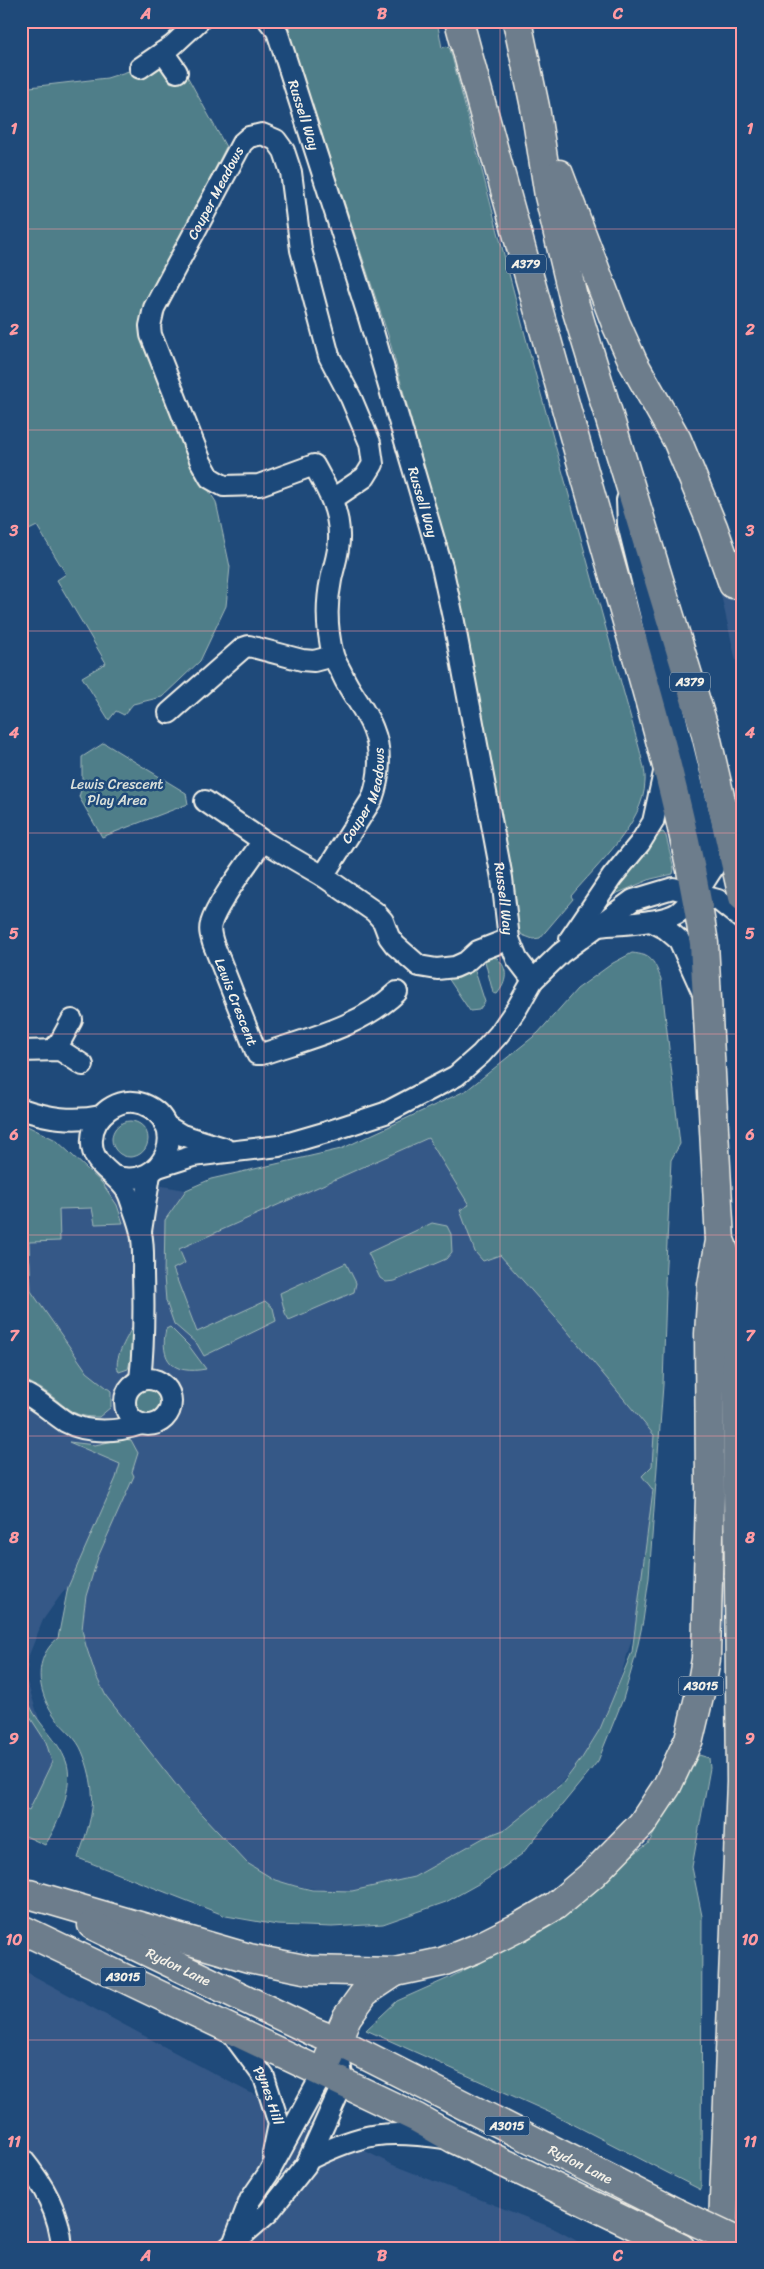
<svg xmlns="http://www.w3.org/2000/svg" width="764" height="2269" font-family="Sriracha,sans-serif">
	<rect width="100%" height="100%" fill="#1f4a7a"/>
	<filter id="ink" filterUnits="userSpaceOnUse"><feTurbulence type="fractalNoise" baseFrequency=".02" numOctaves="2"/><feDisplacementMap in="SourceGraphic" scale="10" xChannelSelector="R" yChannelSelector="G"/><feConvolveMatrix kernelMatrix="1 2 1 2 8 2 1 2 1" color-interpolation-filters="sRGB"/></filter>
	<g filter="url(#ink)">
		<g fill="#345887">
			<polygon points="743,569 743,692 716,573"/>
			<polygon points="632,953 645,954 654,962 661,979 680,1144 671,1160 657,1439 646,1561 634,1632 618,1685 593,1750 531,1813 462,1857 393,1889 336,1892 269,1882 221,1847 101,1693 65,1589 43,1620 29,1655 26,1679 53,1761 30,1809 21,1805 21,1124 90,1174 186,1190 211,1179 341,1149 467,1090 538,1033 577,989 613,963"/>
			<polygon points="21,1969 237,2086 393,2165 553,2228 590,2248 21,2248"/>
		</g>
		<g fill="#4f7e89" stroke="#a2b8b8">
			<path d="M288 21H437L442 48 447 46 450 49 534 369 640 751C642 761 646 772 645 782 644 823 597 865 571 896L573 899 540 938 533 939 522 935 519 930 514 892 464 615 388 335 292 44Z"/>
			<polygon points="156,67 162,69 171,83 186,74 226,147 144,311 140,324 193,466 216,502 230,567 226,606 200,661 162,697 133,704 124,715 116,711 109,720 82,677 106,663 57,580 66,574 37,526 21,534 21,88 107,78 132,70 137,78"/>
			<polygon points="104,743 186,793 188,804 102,837 79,797 82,786 82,757"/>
			<path d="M663 832 666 836 674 869 673 874 651 879 613 895C614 887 651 847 659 833Z"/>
			<path d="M632 953C652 955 654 961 661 979L680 1144 671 1160 665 1284 666 1291 663 1385 649 1578 643 1621 635 1658 623 1699 598 1761 522 1854 487 1879 446 1902 383 1924 332 1927 277 1925 226 1916 78 1858C85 1837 95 1813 92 1791 91 1777 86 1759 80 1747 73 1734 60 1726 53 1714 37 1690 33 1658 58 1638L68 1587 116 1478 120 1464 69 1442 95 1445 123 1439 131 1440 138 1453 132 1472 134 1476 98 1557 86 1596 84 1611 82 1630 86 1646 96 1676 106 1696 188 1800 247 1863 275 1880 295 1886 312 1890 352 1891 414 1877 485 1837 506 1829 563 1783 582 1758 600 1729 632 1652 653 1490 642 1476 652 1466 654 1435 563 1326 500 1255 483 1261 475 1252 460 1210 469 1205 428 1138 179 1249 185 1263 173 1269 197 1332 265 1301 273 1308 276 1321 204 1356 197 1344 174 1324 166 1301 164 1276 165 1220 186 1190 211 1179 341 1149 467 1090 538 1033 577 989 613 963Z"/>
			<path d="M488 956 497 958C509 969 507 982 497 994L493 993 484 957Z"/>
			<polygon points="473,965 485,1002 479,1010 470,1011 448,978 460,975"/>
			<circle cx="130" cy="1139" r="18"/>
			<path d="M21 1123 56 1140 102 1183 117 1205 123 1223 95 1224 92 1208 59 1209 60 1241 29 1242 31 1291 87 1372 111 1391V1407L99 1417C70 1418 65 1404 43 1390 36 1385 28 1382 21 1378Z"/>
			<polygon points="432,1223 447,1226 451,1234 452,1252 446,1259 395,1281 386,1282 380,1278 368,1253"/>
			<polygon points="346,1263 356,1283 354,1292 289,1320 285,1313 280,1293"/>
			<path d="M132 1327V1354L128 1369 119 1372C112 1360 127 1339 132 1327Z"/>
			<path d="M170 1327 189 1346 206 1369C173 1375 159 1361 166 1329Z"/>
			<circle cx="148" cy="1402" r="12"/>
			<path d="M21 1676C28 1685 25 1696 30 1706 39 1725 58 1740 66 1761 75 1783 58 1826 45 1845L21 1834V1806L29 1810 52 1762 46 1742 24 1708Z"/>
			<polygon points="699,1755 709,1758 710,1768 692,1867 702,1916 701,2190 553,2114 366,2030 397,2001 451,1977 535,1934 614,1868 648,1844"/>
		</g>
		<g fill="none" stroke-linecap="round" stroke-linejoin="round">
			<g stroke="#f4f1e8" stroke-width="24">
				<g id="street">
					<path id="s1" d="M269 21 277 31 369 318 442 567 454 622 502 878 509 939 517 959 533 980"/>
					<polyline points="163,52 177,72"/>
					<polyline points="140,68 172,46 199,21"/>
					<polyline points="169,713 243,648 249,646 302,660 314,661 333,656"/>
					<polyline points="205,801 263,841 323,876 375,912 383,921 389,937 395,945 419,966 437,969 455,967 466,962 478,951 509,939"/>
					<path id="s2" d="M263 841C250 860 216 904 211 924 209 930 211 936 213 943L257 1054H262C309 1038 360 1027 397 992"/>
					<path id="s3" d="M323 876 372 799C380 777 382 751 373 729 366 710 351 694 343 676 340 669 335 662 333 655 327 631 326 604 331 580 334 565 340 550 339 535 339 509 326 487 314 465L259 485 224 486 210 478 201 462 151 335 150 326 154 308 242 143 249 137 262 134 276 140 284 151 291 172 301 250 329 356 351 398 370 443 373 464 365 477 340 494 331 496"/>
					<polyline points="651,921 666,929 679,940 703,993"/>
					<path d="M598 926C618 924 665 923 679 912 694 900 703 883 713 868L628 524 627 500"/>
					<polyline points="570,939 612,877 640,843 653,822 665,768"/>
					<polyline points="54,1048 60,1042 72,1020"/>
					<polyline points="21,1051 60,1050 83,1065"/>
					<path d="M21 1109C48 1118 73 1122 101 1116"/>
					<polyline points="165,1125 182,1135 224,1148"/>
					<polyline points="158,1167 193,1156 279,1146 327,1132 385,1113 456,1076 481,1054 499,1034 517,1008 533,980 561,953 633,900 673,888 718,900 743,920"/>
					<path d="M114 1176C166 1192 191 1123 143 1104 119 1095 93 1115 92 1139 90 1164 111 1170 124 1187 128 1191 130 1198 132 1204 135 1213 139 1223 141 1233 144 1246 143 1261 143 1274 144 1310 144 1344 140 1380"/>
					<polyline points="141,1231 150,1174"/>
					<circle cx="148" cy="1402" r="23"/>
					<path d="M21 1392C39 1399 50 1412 66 1422 88 1434 118 1432 141 1424"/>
					<path id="s4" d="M230 2031 264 2077 279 2124 273 2153"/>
					<path d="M21 2157C43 2184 60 2213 62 2248"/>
					<path d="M309 2159C364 2132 385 2130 445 2138"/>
					<polyline points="235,2239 250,2200 268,2174 323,2073"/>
					<polyline points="228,2248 268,2213 306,2165 343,2083 337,2041"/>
				</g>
			</g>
			<g stroke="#f4f1e8" stroke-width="31">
				<g id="primary">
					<polyline points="517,21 535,107 549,196 575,305 705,731 743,897"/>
					<polyline points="559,174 616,324 634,364 677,440 713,527 733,584"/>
					<path d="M29 1894 249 1958 309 1970 395 1972 442 1962 475 1949 519 1927 555 1906 593 1874 642 1824 667 1786 689 1739 700 1693 706 1659 710 1494 709 1334 712 1285 720 1241 704 943C683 805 641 672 603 538 554 366 505 194 459 21"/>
					<path id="s5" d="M92 1925 314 2032 337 2041 675 2212"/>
					<polyline points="21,1929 417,2118 454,2139 681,2248"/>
					<polyline points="329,2058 347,2017 365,1992 395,1972"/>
					<polyline points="722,2248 741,1782 736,1289 722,1245"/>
				</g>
			</g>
			<use href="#street" stroke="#1f4a7a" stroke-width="20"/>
			<use href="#primary" stroke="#6d7d8c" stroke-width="28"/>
			<g stroke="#f4f1e8" stroke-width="31" stroke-linecap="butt">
				<polyline id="primary-bridge" points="675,2212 743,2244"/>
			</g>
			<use href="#primary-bridge" stroke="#6d7d8c" stroke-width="28"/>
		</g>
	</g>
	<path fill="none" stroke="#ff9aa2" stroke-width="1" stroke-opacity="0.55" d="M264 21V2248M500 21V2248M21 229H743M21 430H743M21 631H743M21 833H743M21 1034H743M21 1235H743M21 1436H743M21 1638H743M21 1839H743M21 2040H743"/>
	<g text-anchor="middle" stroke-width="5" stroke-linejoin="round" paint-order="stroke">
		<g fill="#1f4a7a" stroke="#b4bfc7" stroke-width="1">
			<rect x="506" y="254.5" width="40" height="19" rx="4"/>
			<rect x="670" y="672.5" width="40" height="19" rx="4"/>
			<rect x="678.5" y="1676.5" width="45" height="19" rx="4"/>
			<rect x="100.5" y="1967.5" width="45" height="19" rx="4"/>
			<rect x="484.5" y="2116.5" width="45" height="19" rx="4"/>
		</g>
		<g font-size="12" font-weight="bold" fill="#f4f1e8">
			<text x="526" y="268">A379</text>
			<text x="690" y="686">A379</text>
			<text x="701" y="1690">A3015</text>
			<text x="123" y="1981">A3015</text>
			<text x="507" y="2130">A3015</text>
		</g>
		<g font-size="14" fill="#f4f1e8" stroke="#1f4a7a">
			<text dy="5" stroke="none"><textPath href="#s1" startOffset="101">Russell Way</textPath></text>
			<text dy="5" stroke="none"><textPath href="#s3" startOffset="866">Couper Meadows</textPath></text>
			<text dy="5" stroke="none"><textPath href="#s1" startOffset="506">Russell Way</textPath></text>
			<text dy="5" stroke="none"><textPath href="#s3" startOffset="92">Couper Meadows</textPath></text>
			<text dy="5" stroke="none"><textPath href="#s1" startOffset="911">Russell Way</textPath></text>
			<text dy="5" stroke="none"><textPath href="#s2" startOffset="181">Lewis Crescent</textPath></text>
			<text dy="5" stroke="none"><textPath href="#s5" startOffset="96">Rydon Lane</textPath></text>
			<text dy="5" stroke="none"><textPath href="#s4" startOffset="76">Pynes Hill</textPath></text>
			<text dy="5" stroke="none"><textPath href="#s5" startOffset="544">Rydon Lane</textPath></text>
		</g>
		<g font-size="14" fill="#dbe0da" stroke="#1f4a7a">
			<text x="117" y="789">Lewis Crescent<tspan x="117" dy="16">Play Area</tspan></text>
		</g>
	</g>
	<rect width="764" height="2269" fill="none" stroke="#1f4a7a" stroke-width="55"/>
	<rect x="28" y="28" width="708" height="2214" fill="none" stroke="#ff9aa2" stroke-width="2"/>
	<g font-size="16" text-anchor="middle" font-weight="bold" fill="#ff9aa2">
		<text x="146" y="19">A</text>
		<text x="382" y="19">B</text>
		<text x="618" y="19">C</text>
		<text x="14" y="134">1</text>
		<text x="750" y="134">1</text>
		<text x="14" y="335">2</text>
		<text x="750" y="335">2</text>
		<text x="14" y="536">3</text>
		<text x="750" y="536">3</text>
		<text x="14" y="738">4</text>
		<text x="750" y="738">4</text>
		<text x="14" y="939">5</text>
		<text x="750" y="939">5</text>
		<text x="14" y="1140">6</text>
		<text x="750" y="1140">6</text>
		<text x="14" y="1341">7</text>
		<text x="750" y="1341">7</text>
		<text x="14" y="1543">8</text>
		<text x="750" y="1543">8</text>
		<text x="14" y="1744">9</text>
		<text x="750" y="1744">9</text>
		<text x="14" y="1945">10</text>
		<text x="750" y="1945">10</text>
		<text x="14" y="2147">11</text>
		<text x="750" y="2147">11</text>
		<text x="146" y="2261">A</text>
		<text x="382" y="2261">B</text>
		<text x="618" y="2261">C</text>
	</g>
</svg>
